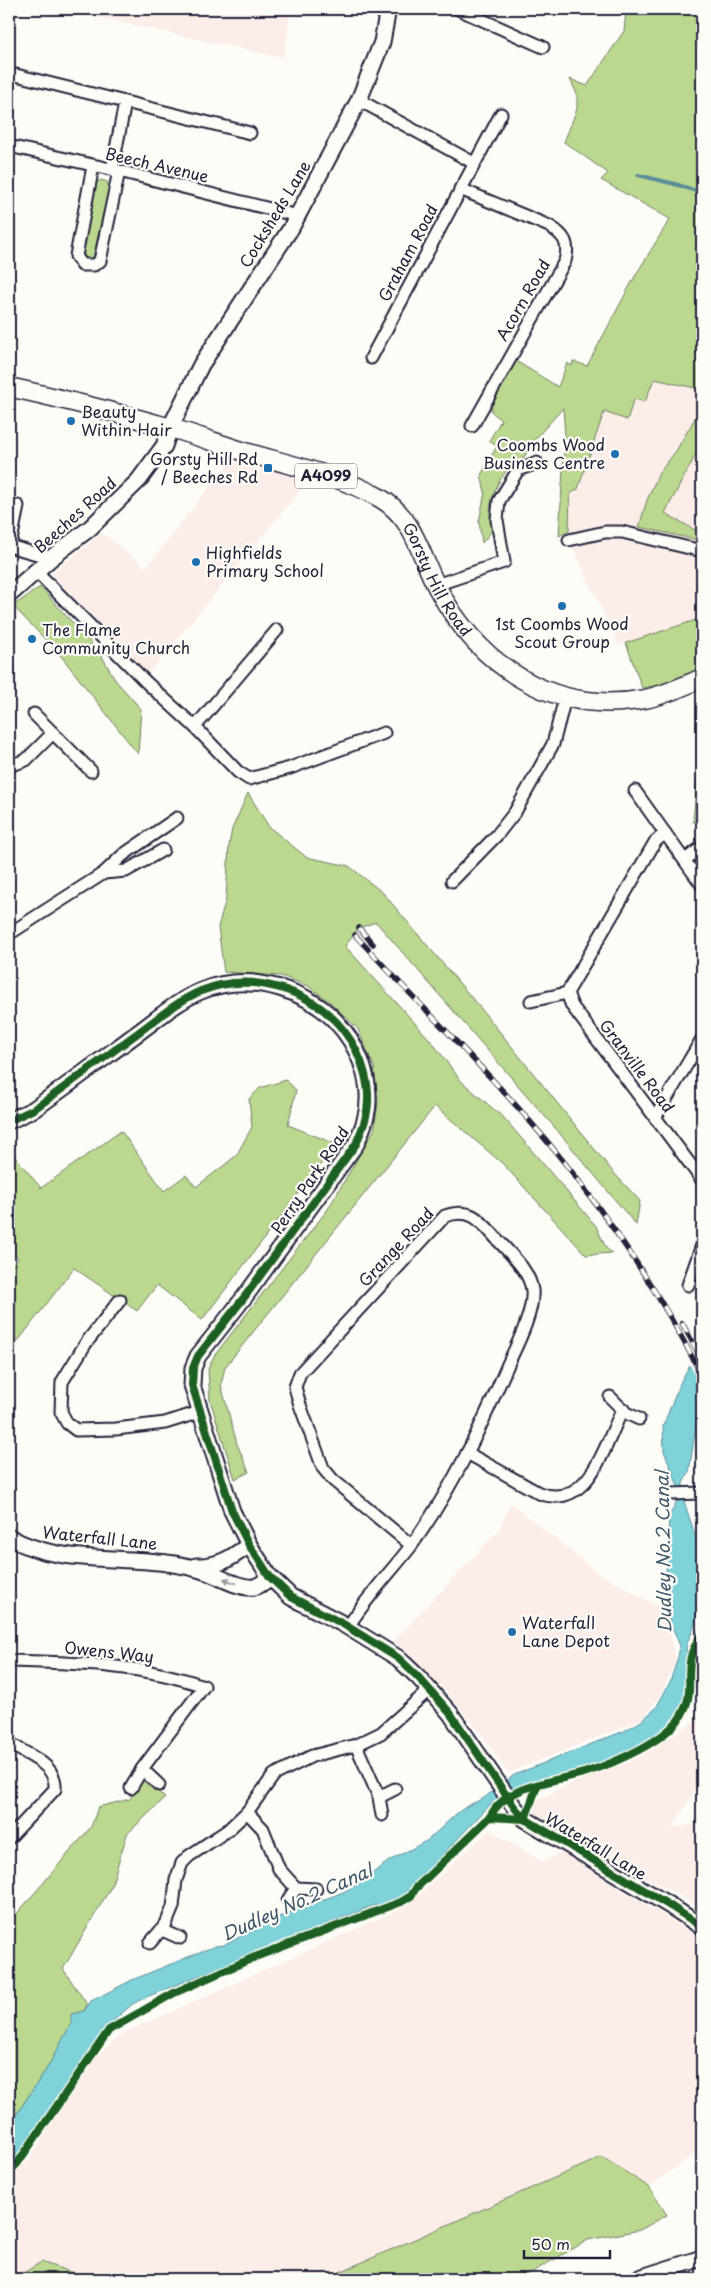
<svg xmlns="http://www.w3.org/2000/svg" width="711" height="2288" font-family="'Playpen Sans',sans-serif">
	<rect width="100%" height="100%" fill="#fdfcf7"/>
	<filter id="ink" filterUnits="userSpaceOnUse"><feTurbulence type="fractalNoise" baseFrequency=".02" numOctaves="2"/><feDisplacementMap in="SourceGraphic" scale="10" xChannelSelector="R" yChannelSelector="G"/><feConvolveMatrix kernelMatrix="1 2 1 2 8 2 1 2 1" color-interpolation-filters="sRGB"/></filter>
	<g filter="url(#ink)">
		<g fill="#fcede8">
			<polygon points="60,9 291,9 284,58"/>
			<polygon points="702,366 702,619 619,645 569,540 571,470 578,417 633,373"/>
			<polygon points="232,458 308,481 148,674 51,574 102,533 146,568"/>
			<polygon points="511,1503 597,1572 668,1612 669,1630 676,1660 662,1692 643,1719 508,1773 479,1731 444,1689 393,1642 499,1530"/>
			<polygon points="702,1717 702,1782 695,1783 692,1797 671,1828 702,1823 701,1910 677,1894 625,1868 535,1813 536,1801 561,1788 636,1759"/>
			<polygon points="489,1830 543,1862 561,1852 702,1939 702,2148 649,2187 601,2157 324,2279 9,2279 9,2179 30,2159 71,2091 100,2053 124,2033 407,1906"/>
		</g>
		<g fill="#bbd88f" stroke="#6e7d65">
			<path d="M625 9H702V396L700 389 654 379 645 402 634 399 627 420 604 412 578 489 570 494 569 531 559 536 565 435 563 408 528 447 526 454 520 463C502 467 492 494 490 511 490 518 491 525 492 531L482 543 479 522 485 492 481 475 497 446 489 441 501 420 491 411V407L516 361 558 387 567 363 572 366 573 361 587 366 634 278 670 219 601 180 608 173 564 142 577 109V94L570 79 587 86 624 31 626 11Z"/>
			<polygon points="102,180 107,182 109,187 93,258 88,261 82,255 97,182"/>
			<polygon points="702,406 702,443 665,513 702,534 702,541 639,527 647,500 659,473 676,451"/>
			<polygon points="40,587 100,653 116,681 141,709 138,754 61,656 13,606"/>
			<polygon points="702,618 702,668 659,685 642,688 626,643"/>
			<polygon points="702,776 702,819 693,822 697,778"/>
			<polygon points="248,793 269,827 306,857 349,866 383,893 482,1010 613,1172 640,1201 636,1225 556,1129 376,922 359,928 345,946 432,1042 461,1081 505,1119 596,1226 606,1248 612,1253 586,1255 503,1164 435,1106 225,1367 221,1385 237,1444 249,1472 235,1479 210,1400 208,1369 214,1356 328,1209 374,1130 378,1103 374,1067 358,1029 330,1002 308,986 281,976 224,972 218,927 226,899 229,845 232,829"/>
			<polygon points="286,1080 296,1090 288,1125 336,1144 202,1320 157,1285 137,1311 74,1268 9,1353 9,1328 11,1327 9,1322 9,1269 18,1258 9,1247 9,1154 11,1152 41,1188 121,1131 164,1191 186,1175 196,1187 236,1156 252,1127 249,1099 260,1088"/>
			<polygon points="144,1779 165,1798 127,1834 111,1887 63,1969 87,2004 84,2011 71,2024 49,2065 9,2126 9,1923 91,1827 98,1807 130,1799"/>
			<polygon points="602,2157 649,2187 667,2215 640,2230 588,2240 520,2279 324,2279"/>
			<polygon points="41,2262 91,2279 14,2279"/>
		</g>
		<path fill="#80d2d9" stroke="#5a8c9a" d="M702 1343V1398L697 1419 689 1472 683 1483V1498L695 1535 702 1565V1594L693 1630 686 1645 688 1671 682 1707 671 1723 660 1734 646 1743 620 1756 587 1768 519 1787 490 1805 409 1890 408 1895 395 1902 372 1906 156 1993C147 1997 136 2001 129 2007 75 2050 56 2120 9 2167V2126L49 2065 71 2024V2014L84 2011 91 2001 132 1980 215 1946 224 1945 279 1917 343 1892 358 1884 389 1861 428 1840 456 1814 467 1806 484 1798 514 1775 624 1731 640 1722 656 1708 670 1682 678 1657 680 1646 668 1617 666 1573 669 1517 677 1501 678 1486 664 1451 663 1426 681 1381Z"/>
		<polygon fill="#fdfcf7" points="699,1344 702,1350 702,1389 689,1363"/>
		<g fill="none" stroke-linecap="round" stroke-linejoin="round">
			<polyline stroke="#5a8c9a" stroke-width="4" points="638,175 675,184 702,193"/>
			<g stroke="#22223b" stroke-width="15">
				<g id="street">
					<polyline points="458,9 543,47"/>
					<polyline points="16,75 250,133"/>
					<polyline points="359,100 474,163"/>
					<polyline points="9,146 119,171 298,216"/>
					<polyline points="93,166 76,256 82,265 94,265 100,261 119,171"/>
					<polyline points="112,169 125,103"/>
					<path d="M460 189 549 226C564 235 570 243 565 261L472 426"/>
					<polyline points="371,358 501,114"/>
					<polyline points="569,540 605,532 622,532 702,551"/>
					<polyline points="9,546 51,558"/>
					<polyline points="10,546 18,506"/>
					<polyline points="37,572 146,682 195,727 238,772 249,779 290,768 384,733"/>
					<polyline points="436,585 504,562 497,520 499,501 518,470 537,463"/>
					<polyline points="34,714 91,771"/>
					<polyline points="195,727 277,630"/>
					<polyline points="9,766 26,760 53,733"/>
					<polyline points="635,791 702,885"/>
					<polyline points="665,833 655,842 567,993 572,1006 702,1180"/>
					<polyline points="685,860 702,847"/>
					<polyline points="104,873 126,871 163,850"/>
					<polyline points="452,881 497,835 515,812 553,744 565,698"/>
					<polyline points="9,934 104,873 123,855 177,818"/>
					<polyline points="531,1001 567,993"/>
					<polyline points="655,1118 702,1039"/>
					<polyline points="688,1285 702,1245"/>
					<polyline points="120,1300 86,1343 62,1382 61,1412 67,1423 76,1430 116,1429 165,1423 200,1412"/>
					<polyline points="610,1397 626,1413 639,1419"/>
					<path d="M467 1453 539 1493C590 1512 605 1442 623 1409"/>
					<polyline points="670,1494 702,1493"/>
					<path d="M348 1627C366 1598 390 1573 411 1546 452 1490 482 1425 509 1362 518 1343 534 1311 532 1290 529 1269 509 1253 496 1238 480 1220 471 1207 445 1216L300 1373 295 1387 300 1405 323 1468 333 1480 411 1545"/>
					<path d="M9 1661C75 1663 141 1664 204 1686L142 1769 159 1785"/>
					<path d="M9 1742C25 1756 57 1762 55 1789L9 1838"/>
					<polyline points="356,1745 379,1797 382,1815"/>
					<polyline points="131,1788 142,1769"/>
					<polyline points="379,1797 395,1789"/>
					<polyline points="247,1812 263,1829 279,1869 296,1888"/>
					<polyline points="288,1900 296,1888 316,1889"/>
					<polyline points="162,1930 180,1938"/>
					<polyline points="150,1943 166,1924 173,1907 176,1880 182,1863 189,1856 228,1830 247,1812 274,1775 312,1756 356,1745 381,1733 429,1690"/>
				</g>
			</g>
			<g stroke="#22223b" stroke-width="19">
				<g id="secondary">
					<polyline points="9,595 51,558 90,528 139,480 164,446 170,428 201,365 291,228 359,100 382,42 388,9"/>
					<path d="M9 1121 34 1109C68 1085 101 1060 135 1035 156 1020 177 1001 201 991 250 971 312 989 344 1031 362 1054 374 1090 365 1120 363 1128 359 1136 356 1144L246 1295 198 1356 193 1368 192 1385 232 1511 249 1545 270 1577 291 1597 343 1624 398 1658 418 1677 450 1713 515 1808 525 1819 672 1907 702 1927"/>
					<path d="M9 1537C64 1570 144 1550 207 1572 220 1577 240 1589 254 1587 260 1586 265 1581 270 1577"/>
					<path d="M196 1566C219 1567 231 1558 249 1545"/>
					<polyline points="636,2279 702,2258"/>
				</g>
			</g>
			<g stroke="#22223b" stroke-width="21">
				<g id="primary">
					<path id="s1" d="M9 387C62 399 115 412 167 427 193 434 219 444 245 452 290 465 339 475 380 498 415 518 420 556 438 589 480 667 554 716 645 699 665 695 684 686 702 678"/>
				</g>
			</g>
			<use href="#street" stroke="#fdfcf7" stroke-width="11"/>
			<use href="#secondary" stroke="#fdfcf7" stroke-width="15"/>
			<use href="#primary" stroke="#fdfcf7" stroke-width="18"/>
			<g stroke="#22223b" stroke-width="5.5">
				<g id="rail">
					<polyline points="359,928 373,944"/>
					<path d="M355 935C430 1017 514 1095 581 1184 627 1245 668 1308 702 1376"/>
					<polyline points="682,1323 700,1356"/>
				</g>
			</g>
			<use href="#rail" stroke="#fdfcf7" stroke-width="4" stroke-dasharray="11" stroke-linecap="butt"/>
			<g stroke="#fdfcf7" stroke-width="11">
				<g id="cycleway">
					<path d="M9 1121 34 1109C68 1085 101 1060 135 1035 156 1020 177 1001 201 991 250 971 312 989 344 1031 362 1054 374 1090 365 1120 363 1128 359 1136 356 1144L246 1295 198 1356 193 1368 192 1385 232 1511 249 1545 270 1577 291 1597 343 1624 398 1658 418 1677 450 1713 515 1808 525 1819 672 1907 702 1927"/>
					<polyline points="490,1817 525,1819 537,1786"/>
					<path d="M9 2172 17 2164 109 2030 174 1993 255 1957 401 1902 411 1896 416 1888 490 1817C505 1784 556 1782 587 1772 614 1763 663 1742 679 1719 697 1692 684 1678 692 1653 694 1646 700 1639 702 1632"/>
				</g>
			</g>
			<use href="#cycleway" stroke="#1b5e20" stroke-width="8"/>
		</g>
		<defs><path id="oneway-solid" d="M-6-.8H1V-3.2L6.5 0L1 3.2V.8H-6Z" transform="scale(1.25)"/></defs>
		<use fill="#9a9aa2" href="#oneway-solid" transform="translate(230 1581) rotate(-160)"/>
	</g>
	<g fill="#1f6fb2" stroke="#fdfcf7" stroke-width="2">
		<circle cx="71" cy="421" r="5"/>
		<circle cx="615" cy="454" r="5"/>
		<rect x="263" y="463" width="10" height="10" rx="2.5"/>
		<circle cx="196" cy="562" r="5"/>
		<circle cx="562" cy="606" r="5"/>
		<circle cx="32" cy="639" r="5"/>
		<circle cx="512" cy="1632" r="5"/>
	</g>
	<g text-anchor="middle" stroke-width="4.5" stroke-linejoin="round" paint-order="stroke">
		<rect fill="#fdfcf7" stroke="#646373" stroke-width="1" x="295" y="463.5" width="62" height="25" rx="4"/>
		<g font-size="15" font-weight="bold" fill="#22223b">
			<text x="326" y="481">A4099</text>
		</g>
		<g font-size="16" fill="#22223b" stroke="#fdfcf7">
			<text transform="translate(157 165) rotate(13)" y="6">Beech Avenue</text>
			<text transform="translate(275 214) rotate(-59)" y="6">Cocksheds Lane</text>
			<text transform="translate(408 253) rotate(-62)" y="6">Graham Road</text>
			<text transform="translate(523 300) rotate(-60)" y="6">Acorn Road</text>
			<text transform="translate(75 515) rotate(-42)" y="6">Beeches Road</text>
			<text dy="6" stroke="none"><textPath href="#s1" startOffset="489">Gorsty Hill Road</textPath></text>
			<text transform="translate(637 1066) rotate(53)" y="6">Granville Road</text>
			<text transform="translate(310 1180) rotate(-56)" y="6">Perry Park Road</text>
			<text transform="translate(396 1247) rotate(-47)" y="6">Grange Road</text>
			<text transform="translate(100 1538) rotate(6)" y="6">Waterfall Lane</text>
			<text transform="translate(109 1652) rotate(6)" y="6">Owens Way</text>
			<text transform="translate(596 1846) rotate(31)" y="6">Waterfall Lane</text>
		</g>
		<g font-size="16" fill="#22223b" stroke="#fdfcf7" text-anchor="start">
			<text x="81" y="418">Beauty<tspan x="81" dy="18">Within Hair</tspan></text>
			<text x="605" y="451" text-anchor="end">Coombs Wood<tspan x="605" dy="18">Business Centre</tspan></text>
			<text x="258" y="465" text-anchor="end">Gorsty Hill Rd<tspan x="258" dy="18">/ Beeches Rd</tspan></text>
			<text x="206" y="559">Highfields<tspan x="206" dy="18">Primary School</tspan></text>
			<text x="562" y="630" text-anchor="middle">1st Coombs Wood<tspan x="562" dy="18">Scout Group</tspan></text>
			<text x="42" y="636">The Flame<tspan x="42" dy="18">Community Church</tspan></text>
			<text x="522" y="1629">Waterfall<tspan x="522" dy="18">Lane Depot</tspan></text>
		</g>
		<g font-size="18" font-style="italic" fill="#3e576a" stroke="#fdfcf7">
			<text transform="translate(664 1552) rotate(-91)" y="6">Dudley No.2 Canal</text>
			<text transform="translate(297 1903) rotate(-24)" y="6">Dudley No.2 Canal</text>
		</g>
	</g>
	<rect width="711" height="2288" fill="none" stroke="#fdfcf7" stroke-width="30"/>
	<rect x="15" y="15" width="681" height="2258" fill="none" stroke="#22223b" stroke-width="2" filter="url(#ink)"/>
	<path d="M524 2250v8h86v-8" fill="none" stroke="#22223b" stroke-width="2.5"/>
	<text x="531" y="2250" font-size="15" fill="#22223b" stroke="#fdfcf7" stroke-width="4" paint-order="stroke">50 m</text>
</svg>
